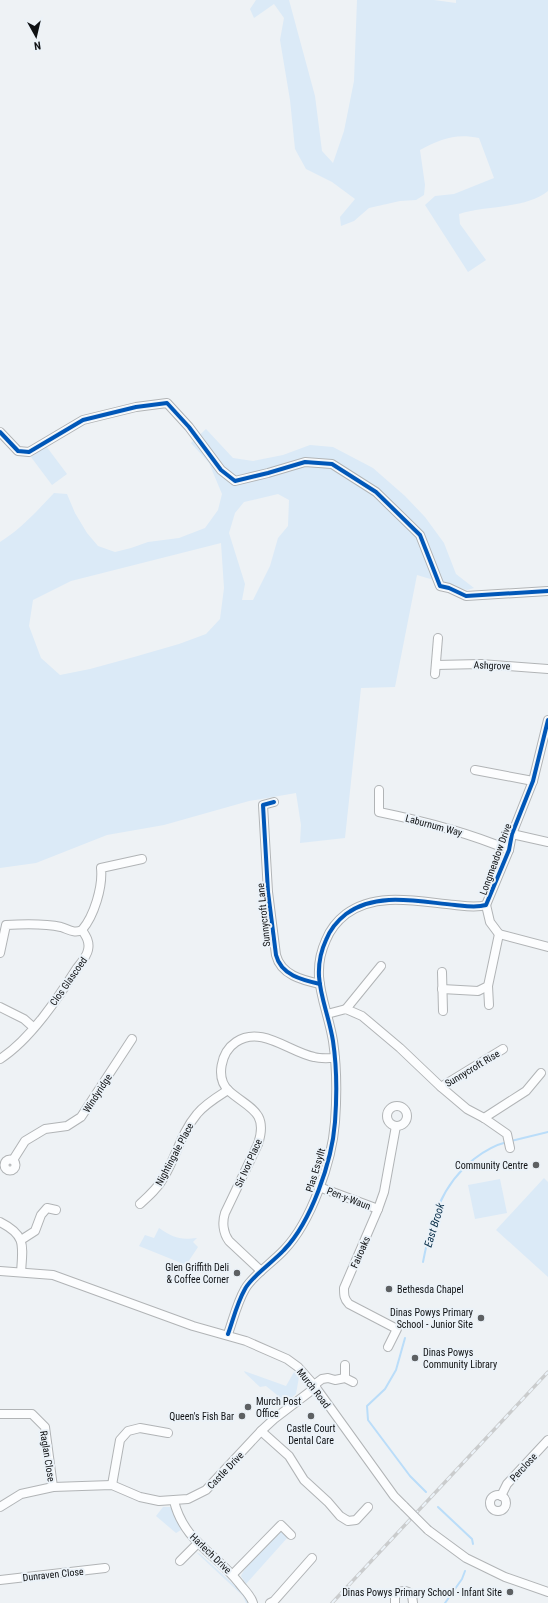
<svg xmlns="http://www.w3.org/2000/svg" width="548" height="1603" font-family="'Roboto Condensed',sans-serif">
	<rect width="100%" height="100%" fill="#eef2f5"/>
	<g fill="#dbeaf7" fill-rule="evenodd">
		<path d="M256 0H289L315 96 322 151 333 163 344 131 354 81 357 0H434L456 3V0H548V191C526 209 487 205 459 214L460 224 486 260 468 272 425 205 435 196 454 194 494 178 479 138C455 133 441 139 420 150L425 185 424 195 416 200 400 201 369 208 354 221 341 226 340 217 355 199 332 182 306 169 295 149 290 100 280 40 284 18 274 4 254 18 250 9Z"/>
		<path d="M206 429 233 458 253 461 283 455 310 445 333 447 373 468 405 496 425 517 444 543 456 574 474 588 467 590 417 575 395 687 361 688 345 838 300 843 301 825 296 793 249 801 164 825 107 835 36 863 0 868V542C21 529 37 511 54 493L67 494 75 513 87 533 98 546 115 552 131 548 148 542 179 538 205 528 218 510 222 494 209 463 191 443ZM278 494 289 500 288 526 278 538 270 566 253 600H242L245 584 229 533 235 513 244 502ZM221 543 224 588 220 619 206 634 179 644 134 657 90 669 60 675 41 658 29 626 33 600 71 581Z"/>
		<polygon points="46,446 67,474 52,485 31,457"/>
		<polygon points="544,1178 548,1182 548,1277 496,1230"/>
		<polygon points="500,1179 507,1213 475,1219 468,1185"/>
		<path d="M159 1228C174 1238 179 1240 197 1238L193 1242 198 1247 186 1265 139 1246 145 1235 154 1238Z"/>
		<polygon points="244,1371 286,1386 294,1372 299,1377 296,1394 286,1402 281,1401 282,1399 266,1386 260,1387 245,1373"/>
		<polygon points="163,1507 171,1507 175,1510 181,1530 176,1533 156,1516"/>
		<path d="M280 1532H283L288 1537 246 1584 241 1576C243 1568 273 1536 280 1532Z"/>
		<polygon points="196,1552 200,1554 242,1592 249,1603 246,1603 243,1596"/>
	</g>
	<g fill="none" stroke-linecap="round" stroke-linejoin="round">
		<g stroke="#baddf9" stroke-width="2">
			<polyline points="511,1141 548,1132"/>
			<path d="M423 1262C431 1221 440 1186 474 1159 483 1152 495 1145 507 1142"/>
			<polyline points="405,1338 396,1370 385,1389 367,1406 368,1420 410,1476 426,1492"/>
			<polyline points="438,1507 472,1539 473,1544"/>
			<polyline points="445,1603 462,1579 465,1571"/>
		</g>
		<g stroke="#b1b4b6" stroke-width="10">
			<g id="minor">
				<polyline points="0,432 18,451 29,452 83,420 136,407 167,403 189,427 221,470 235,481 268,473 305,462 332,464 376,492 420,535 440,586 449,588 466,596 548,591"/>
				<polyline points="436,665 481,664 548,669"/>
				<polyline points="435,674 438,638"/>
				<polyline points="475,770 533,781"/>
				<path d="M379 790V812C423 821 467 832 509 850"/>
				<path d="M274 802 263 805 268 892 276 955C281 975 302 980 320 984"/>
				<polyline points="512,834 548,842"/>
				<polyline points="486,905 490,922 499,934 548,947"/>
				<path d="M0 953 6 925C23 924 43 923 61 927 68 929 74 934 82 930 94 916 103 887 101 868L142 859"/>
				<polyline points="442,972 443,1011"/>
				<polyline points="488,986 489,1005"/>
				<polyline points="442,989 478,991 488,986 499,934"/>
				<polyline points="0,1007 24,1019 33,1027"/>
				<polyline points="346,1009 381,966"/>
				<polyline points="327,1014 346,1009 362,1016 400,1048 441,1087 467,1109 484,1118 507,1134 510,1148"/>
				<path d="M0 1059C30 1040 58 998 77 968 81 963 87 956 88 950 90 942 86 936 82 930"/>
				<polyline points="441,1087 503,1049"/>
				<circle cx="397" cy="1116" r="10"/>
				<polyline points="484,1118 526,1091 541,1073"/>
				<circle cx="10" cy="1165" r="5.5"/>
				<polyline points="13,1160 25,1141 45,1129 67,1126 81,1117 132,1039"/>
				<polyline points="319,1187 378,1209"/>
				<path d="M140 1204C149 1196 158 1188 164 1177 176 1157 181 1133 197 1114 205 1104 217 1097 228 1090"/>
				<path d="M0 1222C26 1235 23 1245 21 1272"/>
				<polyline points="21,1240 35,1231 41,1215 47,1208 56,1210"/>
				<polyline points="0,1271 53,1275 193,1326 246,1341 287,1359 298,1367 314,1385 394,1496 404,1506"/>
				<path d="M261 1271 229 1241C223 1233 222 1222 225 1213L258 1144C269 1111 248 1108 229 1091 215 1078 221 1052 236 1042 261 1025 289 1052 314 1057 321 1059 328 1058 335 1058"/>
				<path d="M228 1334C233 1320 237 1303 245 1289 252 1276 273 1262 284 1250 311 1222 332 1162 335 1122 337 1095 337 1068 333 1041 327 1004 309 977 326 940 330 930 337 921 346 914 377 891 420 902 455 905 465 906 476 908 486 905L509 850 512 834 533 781 548 720"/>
				<path d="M388 1347 397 1329 349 1304C344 1299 344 1295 344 1288L378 1209 384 1192 396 1126"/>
				<polyline points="345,1365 345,1378"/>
				<polyline points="314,1385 322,1379 328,1378 335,1380 345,1378 353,1382"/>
				<polyline points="0,1414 32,1414 45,1427 53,1487"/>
				<polyline points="261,1431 289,1456 304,1480 328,1502 340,1516 348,1521 356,1520 368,1507"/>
				<polyline points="112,1485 120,1440 128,1431 140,1428 168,1433"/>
				<circle cx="498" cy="1503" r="8"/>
				<polyline points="501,1496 507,1484 548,1440"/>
				<path d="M174 1501C184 1542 216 1553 239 1583 244 1590 250 1594 253 1603"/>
				<polyline points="0,1507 21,1494 53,1487 82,1486 112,1485 140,1497 159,1501 188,1499 206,1490 261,1431 274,1419 316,1387"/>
				<polyline points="428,1530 466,1558 505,1577 548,1592"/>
				<polyline points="180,1561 198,1543"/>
				<polyline points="233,1574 281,1525 291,1535"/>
				<polyline points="0,1580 105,1568"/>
				<polyline points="270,1603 274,1601 312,1558"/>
				<path d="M395 1603V1596C400 1590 406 1589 412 1595L413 1603"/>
			</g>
		</g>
		<use href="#minor" stroke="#fcfdfe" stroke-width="8"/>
		<g stroke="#cacccd" stroke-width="3.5">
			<polyline id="rail" points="332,1603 548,1372"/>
		</g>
		<use href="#rail" stroke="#ebf2f8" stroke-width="2" stroke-dasharray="6" stroke-linecap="butt"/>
		<g stroke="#b1b4b6" stroke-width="10" stroke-linecap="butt">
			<polyline id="minor-bridge" points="404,1506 428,1530"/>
		</g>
		<use href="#minor-bridge" stroke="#fcfdfe" stroke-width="8"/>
		<g stroke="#ebf2f8" stroke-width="6">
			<g id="cycleway">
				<polyline points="0,432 18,451 29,452 83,420 136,407 167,403 189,427 221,470 235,481 268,473 305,462 332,464 376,492 420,535 440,586 449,588 466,596 548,591"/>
				<path d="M274 802 263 805 268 892 276 955C281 975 302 980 320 984"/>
				<path d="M228 1334C233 1320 237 1303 245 1289 252 1276 273 1262 284 1250 311 1222 332 1162 335 1122 337 1095 337 1068 333 1041 327 1004 309 977 326 940 330 930 337 921 346 914 377 891 420 902 455 905 465 906 476 908 486 905L509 850 512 834 533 781 548 720"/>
			</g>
		</g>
		<use href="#cycleway" stroke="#0057b8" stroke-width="4"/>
	</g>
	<g fill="#5d6062" stroke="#ebf2f8" stroke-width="1.5">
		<circle cx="536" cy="1165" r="4"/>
		<circle cx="237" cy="1273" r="4"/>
		<circle cx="389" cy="1289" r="4"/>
		<circle cx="481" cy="1318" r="4"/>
		<circle cx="415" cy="1358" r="4"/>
		<circle cx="248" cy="1407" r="4"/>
		<circle cx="242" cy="1416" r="4"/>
		<circle cx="311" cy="1416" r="4"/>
		<circle cx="510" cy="1592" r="4"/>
	</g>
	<g text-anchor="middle" stroke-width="4" stroke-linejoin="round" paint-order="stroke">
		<g font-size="10" fill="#0f1113" stroke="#ebf2f8">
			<text transform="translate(492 665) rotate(2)" y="4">Ashgrove</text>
			<text transform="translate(434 825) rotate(15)" y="4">Laburnum Way</text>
			<text transform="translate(495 859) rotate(-70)" y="4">Longmeadow Drive</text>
			<text transform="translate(263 915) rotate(-96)" y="4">Sunnycroft Lane</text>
			<text transform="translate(68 981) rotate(-55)" y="4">Clos Glascoed</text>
			<text transform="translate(472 1068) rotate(-31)" y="4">Sunnycroft Rise</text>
			<text transform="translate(97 1093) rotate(-57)" y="4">Windyridge</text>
			<text transform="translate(174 1154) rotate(-62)" y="4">Nightingale Place</text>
			<text transform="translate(248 1163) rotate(-66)" y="4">Sir Ivor Place</text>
			<text transform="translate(315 1170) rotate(-73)" y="4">Plas Essyllt</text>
			<text transform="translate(349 1198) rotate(21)" y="4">Pen-y-Waun</text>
			<text transform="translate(360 1252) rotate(-66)" y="4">Fairoaks</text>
			<text transform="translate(314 1388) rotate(52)" y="4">Murch Road</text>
			<text transform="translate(48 1456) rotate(81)" y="4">Raglan Close</text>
			<text transform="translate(523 1467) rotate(-47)" y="4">Perclose</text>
			<text transform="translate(225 1470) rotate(-46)" y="4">Castle Drive</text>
			<text transform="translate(211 1553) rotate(44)" y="4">Harlech Drive</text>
			<text transform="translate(53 1574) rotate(-6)" y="4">Dunraven Close</text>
		</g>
		<g font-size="10" fill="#0f1113" stroke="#ebf2f8" text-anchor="end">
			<text x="528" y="1169">Community Centre</text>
			<text x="229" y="1271">Glen Griffith Deli<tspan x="229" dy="12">&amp; Coffee Corner</tspan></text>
			<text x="397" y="1293" text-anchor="start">Bethesda Chapel</text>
			<text x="473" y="1316">Dinas Powys Primary<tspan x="473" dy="12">School - Junior Site</tspan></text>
			<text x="423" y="1356" text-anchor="start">Dinas Powys<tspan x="423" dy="12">Community Library</tspan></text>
			<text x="256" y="1405" text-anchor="start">Murch Post<tspan x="256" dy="12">Office</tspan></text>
			<text x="234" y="1420">Queen's Fish Bar</text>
			<text x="311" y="1432" text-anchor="middle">Castle Court<tspan x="311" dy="12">Dental Care</tspan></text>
			<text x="502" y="1596">Dinas Powys Primary School - Infant Site</text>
		</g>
		<g font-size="11" font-style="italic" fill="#062c46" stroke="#ebf2f8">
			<text transform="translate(434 1225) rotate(-73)" y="4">East Brook</text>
		</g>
	</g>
	<g transform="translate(36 36) rotate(172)" stroke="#ebf2f8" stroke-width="3" paint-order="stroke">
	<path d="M0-3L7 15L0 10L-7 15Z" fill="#0f1113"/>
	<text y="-6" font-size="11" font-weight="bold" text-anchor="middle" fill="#0f1113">N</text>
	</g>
</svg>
